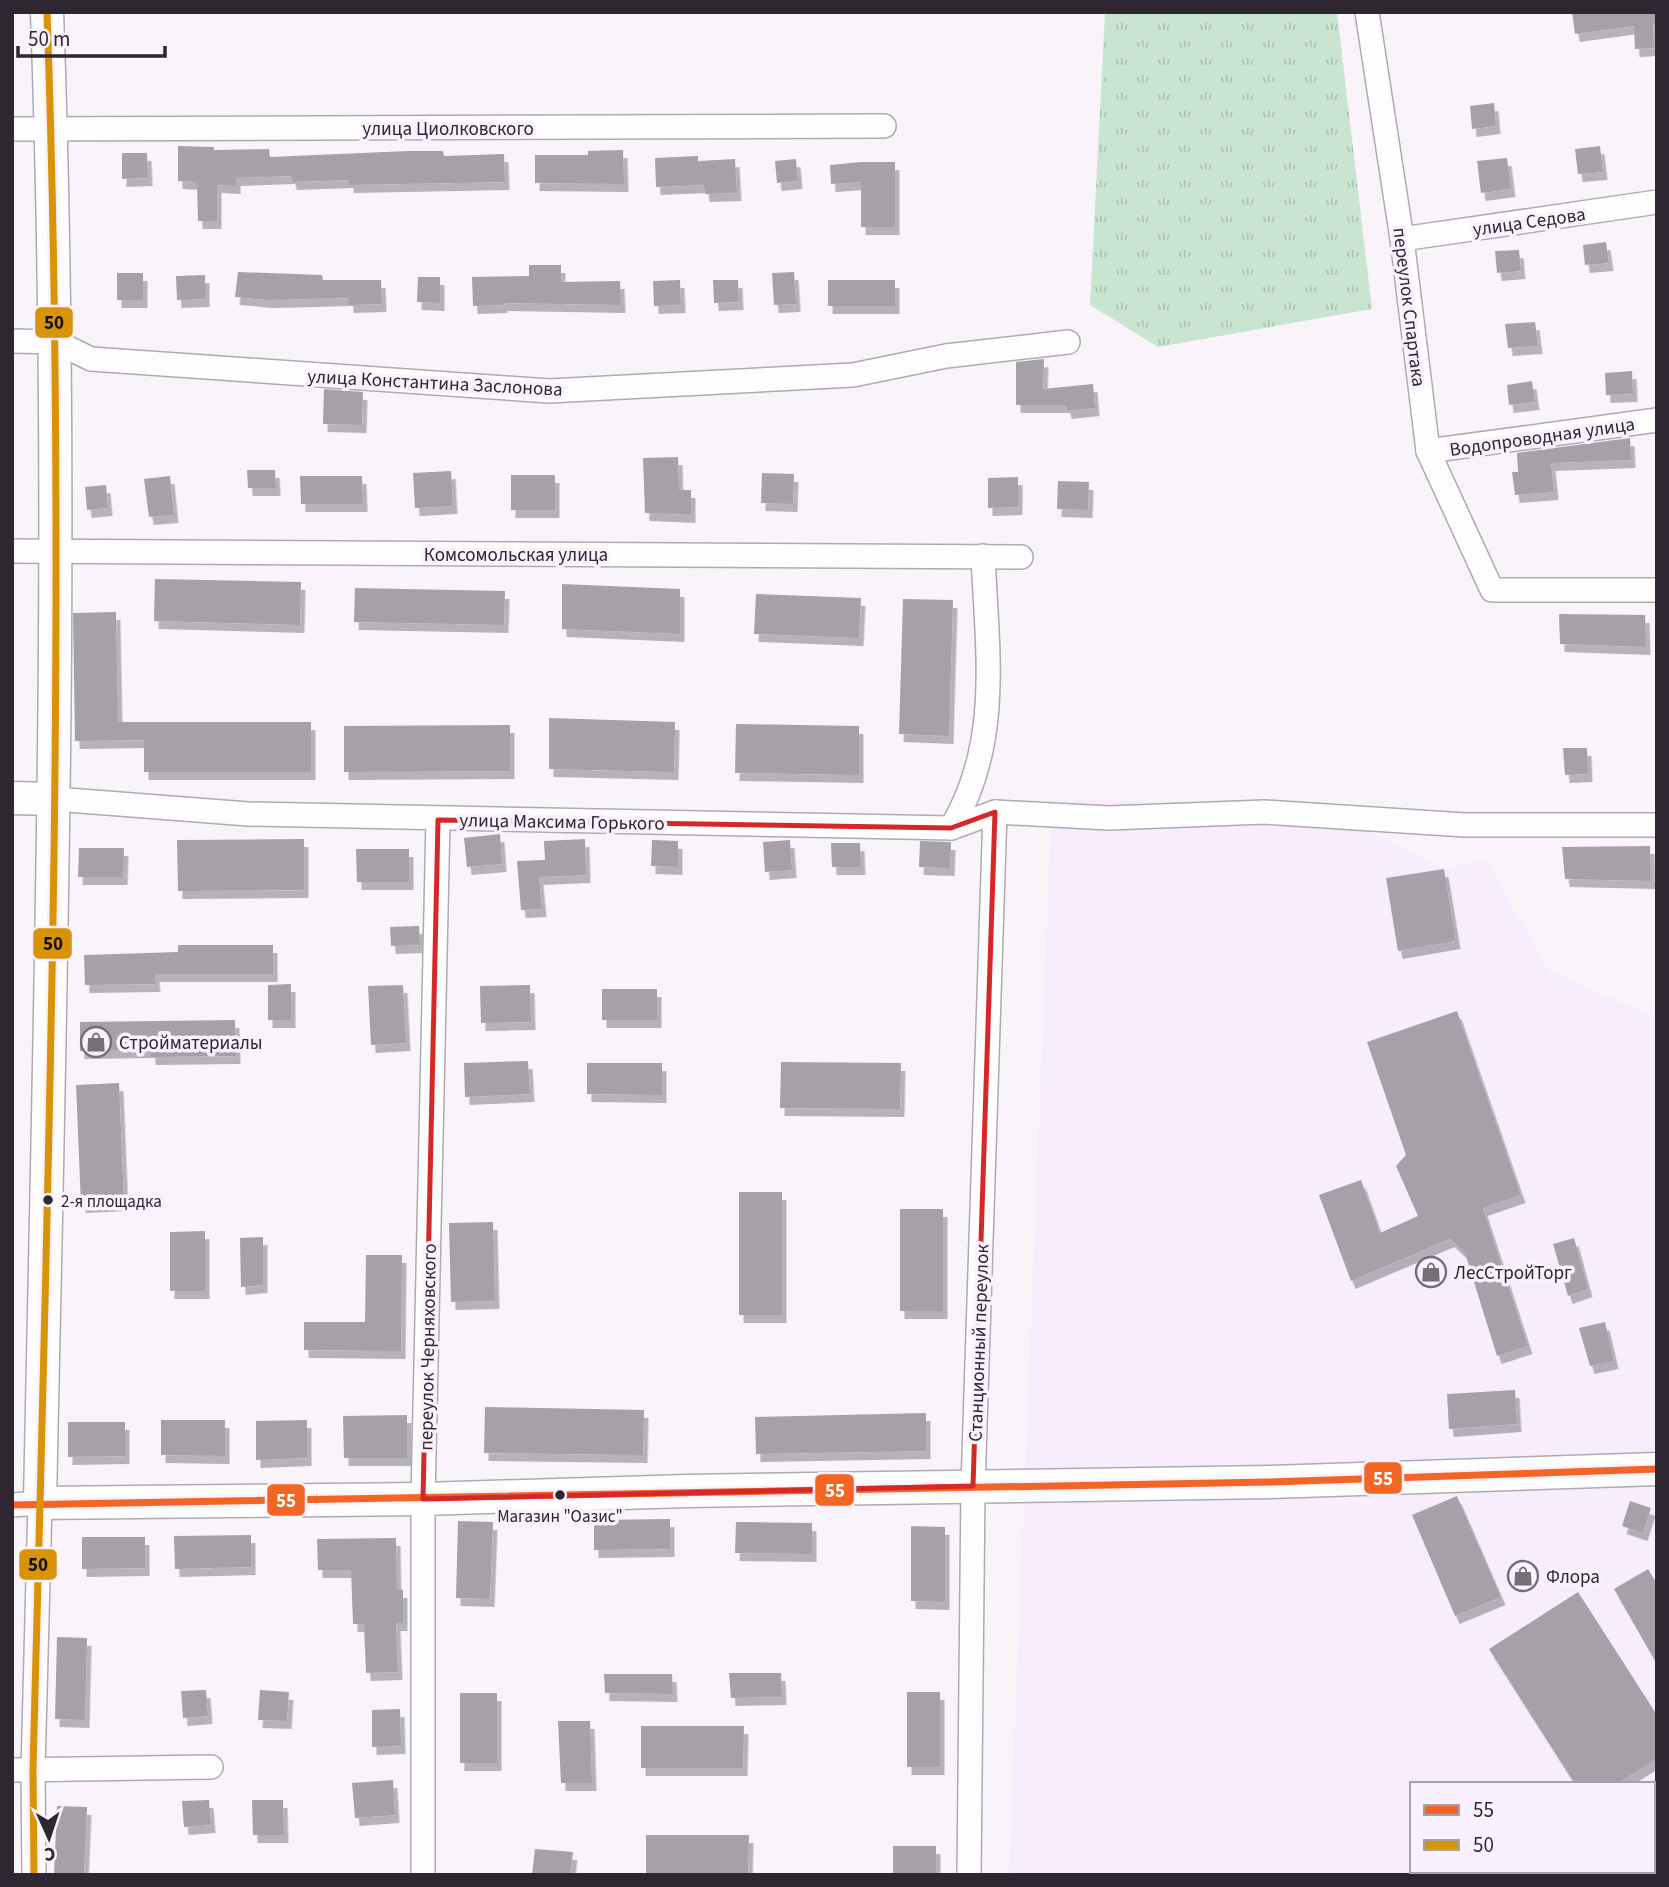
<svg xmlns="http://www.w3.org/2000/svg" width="1669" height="1887" font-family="'Source Sans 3',sans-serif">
	<defs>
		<pattern id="grass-tufts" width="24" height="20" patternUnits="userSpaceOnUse" patternTransform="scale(1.75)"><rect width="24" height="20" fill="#cae5cf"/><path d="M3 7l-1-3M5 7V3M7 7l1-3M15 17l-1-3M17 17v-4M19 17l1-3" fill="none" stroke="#aec4b2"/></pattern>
		<filter id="shadow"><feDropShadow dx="4.5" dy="8" stdDeviation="0" flood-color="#0004"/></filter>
	</defs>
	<rect width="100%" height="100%" fill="#f8f4fa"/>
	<path fill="#f7edfc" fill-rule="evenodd" d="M1052 799 1318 806 1444 869 1485 859 1549 971 1657 1018V1875H1009ZM1412 1784H1653V1871H1412Z"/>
	<polygon fill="url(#grass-tufts)" points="1105,12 1337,12 1372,309 1158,347 1090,305"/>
	<g fill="#a6a1a8" filter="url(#shadow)">
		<polygon points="1572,12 1657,12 1657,23 1653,24 1654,48 1635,49 1634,26 1575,34"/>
		<polygon points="1494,103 1496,126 1472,129 1470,106"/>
		<polygon points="178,146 214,147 214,150 269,149 270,157 408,151 443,151 444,156 504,154 505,182 349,185 349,180 292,182 291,176 236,178 236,186 217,185 217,221 198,221 197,182 178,181"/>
		<polygon points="1600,146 1603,172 1578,174 1575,149"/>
		<polygon points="623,150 624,184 535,183 535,155 588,155 588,151"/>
		<polygon points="122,153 147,153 148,178 122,179"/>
		<polygon points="698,156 698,161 735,159 737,193 705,194 704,185 656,187 655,158"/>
		<polygon points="1507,158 1511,189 1481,193 1477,161"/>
		<polygon points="796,159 798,181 777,183 775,161"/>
		<polygon points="861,162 895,162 895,227 861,227 861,182 831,184 830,165"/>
		<polygon points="1606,242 1609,263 1585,265 1583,245"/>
		<polygon points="1519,250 1521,271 1497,273 1495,251"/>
		<polygon points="529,265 561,265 561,282 620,281 621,305 503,303 503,305 473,306 472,277 529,276"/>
		<polygon points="238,272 322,275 323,280 381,280 382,304 349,305 349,298 269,300 235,297"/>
		<polygon points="794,272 796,304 774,305 772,273"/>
		<rect x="117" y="273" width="26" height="27"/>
		<polygon points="205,275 205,299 177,300 176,276"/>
		<polygon points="418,277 440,277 440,303 417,302"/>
		<polygon points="680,280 681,305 654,306 653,281"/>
		<polygon points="713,280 738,280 739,302 714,303"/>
		<rect x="828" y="280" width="67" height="26"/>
		<polygon points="1535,322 1538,346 1508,348 1505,324"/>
		<polygon points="1044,359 1043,389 1093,384 1095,408 1067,411 1066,405 1016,405 1016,362"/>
		<polygon points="1632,371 1633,394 1606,395 1605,373"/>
		<polygon points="1532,381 1535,402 1509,405 1507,385"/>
		<polygon points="324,389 363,392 362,425 323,424"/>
		<polygon points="1630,438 1631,460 1551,463 1554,492 1515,495 1512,472 1518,472 1517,453"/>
		<polygon points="678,457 679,490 691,490 691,515 645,513 643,458"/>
		<polygon points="247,470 275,470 276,488 248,488"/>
		<polygon points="451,471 453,506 415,508 413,473"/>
		<polygon points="762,473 794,474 793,504 761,503"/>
		<rect x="511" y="475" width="44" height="35"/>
		<polygon points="170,476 174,515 149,517 144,479"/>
		<polygon points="300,476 362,476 363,504 301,504"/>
		<polygon points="1018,477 1018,507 988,508 988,478"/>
		<polygon points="1058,481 1089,482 1088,510 1057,509"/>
		<polygon points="106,485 108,508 87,510 85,487"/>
		<polygon points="155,579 301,582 300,625 154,621"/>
		<polygon points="562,584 680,589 680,634 562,629"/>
		<polygon points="355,588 505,591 504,625 354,622"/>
		<polygon points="756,594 861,598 859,638 754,634"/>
		<polygon points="903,599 953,600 949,736 899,734"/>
		<polygon points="116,612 118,722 311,722 311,772 144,772 144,740 75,741 73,613"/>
		<polygon points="1559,614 1645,615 1646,647 1560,644"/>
		<polygon points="549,718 675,722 674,772 549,769"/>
		<polygon points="736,724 859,726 859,775 735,773"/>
		<polygon points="510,725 510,771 344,772 344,726"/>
		<polygon points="1563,748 1587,748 1588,774 1565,775"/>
		<polygon points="500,834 502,864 467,867 464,838"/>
		<polygon points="304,839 304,890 178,891 177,840"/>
		<polygon points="585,839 586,875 539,877 542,909 521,910 517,861 545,860 544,841"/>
		<polygon points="652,840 678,841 678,867 651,866"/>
		<polygon points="790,840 792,870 765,872 763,842"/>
		<polygon points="920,841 951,842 950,868 919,867"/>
		<polygon points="831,843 860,843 861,867 832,867"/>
		<polygon points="1650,846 1651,881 1565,879 1562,847"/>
		<polygon points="79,848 124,848 123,877 78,877"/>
		<polygon points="356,849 409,849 409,882 357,882"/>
		<polygon points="1444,869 1456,941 1398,951 1386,878"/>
		<polygon points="419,926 420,945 391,946 390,927"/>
		<polygon points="178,945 273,945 273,974 155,974 156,984 85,985 84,955 178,952"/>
		<polygon points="291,984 291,1020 268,1020 268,985"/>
		<polygon points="403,985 406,1043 371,1045 368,986"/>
		<polygon points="530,985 531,1022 481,1023 480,986"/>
		<rect x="602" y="989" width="55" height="31"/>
		<polygon points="1457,1011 1521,1195 1483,1208 1528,1346 1497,1356 1465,1253 1450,1239 1351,1281 1319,1195 1361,1180 1380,1233 1418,1216 1396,1166 1406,1155 1367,1042"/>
		<polygon points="235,1020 236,1056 151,1057 151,1050 80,1051 80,1022"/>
		<polygon points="528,1061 530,1094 465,1097 464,1063"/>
		<polygon points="781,1062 901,1063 900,1109 780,1108"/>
		<polygon points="587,1063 662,1063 662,1095 587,1094"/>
		<polygon points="119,1083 124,1203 81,1205 76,1085"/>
		<rect x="739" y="1192" width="43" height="123"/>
		<rect x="900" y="1209" width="43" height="102"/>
		<polygon points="493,1222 495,1301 451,1302 449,1223"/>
		<polygon points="205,1231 205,1291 170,1291 170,1232"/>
		<polygon points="263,1237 263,1285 241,1287 240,1238"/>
		<polygon points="1574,1238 1588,1289 1568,1296 1553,1244"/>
		<polygon points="366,1255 402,1255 401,1351 304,1350 304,1322 365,1322"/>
		<polygon points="1605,1322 1614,1361 1590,1366 1579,1328"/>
		<polygon points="1515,1390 1517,1424 1449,1429 1447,1394"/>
		<polygon points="485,1407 644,1410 643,1455 484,1453"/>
		<polygon points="926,1413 926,1451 756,1454 755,1417"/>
		<polygon points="407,1415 407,1458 344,1458 343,1416"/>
		<polygon points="161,1420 225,1420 225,1456 161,1455"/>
		<polygon points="307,1420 307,1458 256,1460 256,1421"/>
		<polygon points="68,1422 125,1422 125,1456 68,1457"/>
		<polygon points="1457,1496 1501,1597 1455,1616 1412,1515"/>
		<polygon points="1630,1501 1651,1508 1643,1533 1622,1526"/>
		<polygon points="670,1519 670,1549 594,1550 594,1520"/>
		<polygon points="458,1521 493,1522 490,1599 456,1598"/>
		<polygon points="736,1522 812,1523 812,1554 735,1553"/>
		<polygon points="911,1526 945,1527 945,1602 911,1601"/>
		<polygon points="251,1535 251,1567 175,1569 174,1536"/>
		<polygon points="82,1537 145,1537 145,1568 82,1569"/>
		<polygon points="396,1538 397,1590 403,1590 403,1623 396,1623 398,1672 366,1673 364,1624 353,1624 351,1570 318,1570 317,1539"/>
		<polygon points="1648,1569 1657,1584 1657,1664 1614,1589"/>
		<polygon points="1578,1592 1657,1715 1657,1759 1617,1784 1575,1784 1489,1649"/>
		<polygon points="57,1637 87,1638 85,1720 55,1719"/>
		<polygon points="729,1673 781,1673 782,1697 731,1698"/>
		<polygon points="604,1674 672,1674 673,1694 605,1693"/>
		<polygon points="206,1690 208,1716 183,1718 181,1691"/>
		<polygon points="260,1690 289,1692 287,1721 258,1720"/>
		<rect x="907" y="1692" width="33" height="75"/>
		<rect x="460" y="1693" width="37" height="70"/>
		<polygon points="400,1709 401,1746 372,1747 372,1710"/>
		<polygon points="558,1721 590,1721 592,1783 561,1783"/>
		<polygon points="641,1726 744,1726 743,1768 641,1768"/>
		<polygon points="393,1780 395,1815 355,1818 352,1783"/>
		<polygon points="209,1800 211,1825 184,1827 182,1801"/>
		<polygon points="252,1800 283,1800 284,1835 253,1835"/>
		<polygon points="57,1806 87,1807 84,1875 54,1875"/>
		<polygon points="646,1835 749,1835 748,1875 646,1875"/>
		<rect x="893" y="1846" width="43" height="29"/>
		<polygon points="535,1849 573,1852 570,1875 532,1875"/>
	</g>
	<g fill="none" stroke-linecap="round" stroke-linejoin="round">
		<g stroke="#afaab2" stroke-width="26">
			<g id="street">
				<polyline points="1367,12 1402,239 1428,451 1492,590 1657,590"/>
				<polyline points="12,129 884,126"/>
				<polyline points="1402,239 1657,202"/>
				<polyline points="12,341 56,342 91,359 549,391 853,375 946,356 1068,342"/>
				<polyline points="1428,451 1657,420"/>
				<polyline points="12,551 1021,557"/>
				<polyline points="55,799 248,814 951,828 995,812 1109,818 1264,812 1465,825 1657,825"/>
				<path d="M951 828C1002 744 987 650 983 556"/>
				<polyline points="12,1505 40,1503 33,1770 34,1875"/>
				<polyline points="12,1770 211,1767"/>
				<polyline points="423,1875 423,1499 438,820"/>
				<polyline points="969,1875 973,1486 995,812"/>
			</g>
		</g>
		<g stroke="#afaab2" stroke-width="35">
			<g id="secondary">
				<path d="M47 12C65 509 50 1006 40 1503L423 1499 687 1491 1270 1482 1657 1469"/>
				<polyline points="12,798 55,799"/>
			</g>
		</g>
		<use href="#street" stroke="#fefdfe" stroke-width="23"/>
		<use href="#secondary" stroke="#fefdfe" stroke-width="32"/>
		<g stroke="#f9f1fd" stroke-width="12">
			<polyline id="bus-1" points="12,1505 1270,1482 1657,1469"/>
		</g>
		<g stroke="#f9f1fd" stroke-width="12">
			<path id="bus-2" d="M34 1875 33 1770C48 1185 68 598 47 12"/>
		</g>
		<use href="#bus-1" stroke="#f26522" stroke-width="7"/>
		<use href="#bus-2" stroke="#d99307" stroke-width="7"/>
	</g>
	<path fill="none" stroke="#d62828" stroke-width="5" stroke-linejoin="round" d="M995 812 973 1486 423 1499 438 820 951 828Z"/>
	<defs>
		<g id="shop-ring" transform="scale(1.575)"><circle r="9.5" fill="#f9f1fd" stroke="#756e77" stroke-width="1.5"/><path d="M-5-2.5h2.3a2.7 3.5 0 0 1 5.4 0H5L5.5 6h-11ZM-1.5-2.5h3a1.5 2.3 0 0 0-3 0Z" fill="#756e77"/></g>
	</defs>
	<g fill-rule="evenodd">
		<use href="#shop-ring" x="96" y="1042"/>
		<use href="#shop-ring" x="1431" y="1272"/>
		<use href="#shop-ring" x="1523" y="1576"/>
	</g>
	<g fill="#2e2631" stroke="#f9f1fd" stroke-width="2.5">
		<circle cx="48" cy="1200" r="6"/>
		<circle cx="560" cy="1495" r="6"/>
	</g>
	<g text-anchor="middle" stroke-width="7" stroke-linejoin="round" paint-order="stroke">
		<g font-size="17" fill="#2e2631" stroke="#f9f1fd" text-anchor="start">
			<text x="61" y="1207">2-я площадка</text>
			<text x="560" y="1522" text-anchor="middle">Магазин "Оазис"</text>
		</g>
		<g font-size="19" fill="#2e2631" stroke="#f9f1fd">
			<text x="448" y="135">улица Циолковского</text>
			<text transform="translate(1529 221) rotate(-8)" y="7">улица Седова</text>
			<text transform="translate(1410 307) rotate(83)" y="7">переулок Спартака</text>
			<text transform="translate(435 382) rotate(3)" y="7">улица Константина Заслонова</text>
			<text transform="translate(1542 436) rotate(-8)" y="7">Водопроводная улица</text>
			<text x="516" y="561">Комсомольская улица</text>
			<text transform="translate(562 821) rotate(1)" y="7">улица Максима Горького</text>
			<text transform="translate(978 1343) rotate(-88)" y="7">Станционный переулок</text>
			<text transform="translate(427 1347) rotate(-89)" y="7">переулок Черняховского</text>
		</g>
		<g font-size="19" fill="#2e2631" stroke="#f9f1fd" text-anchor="start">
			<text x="119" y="1049">Стройматериалы</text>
			<text x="1454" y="1279">ЛесСтройТорг</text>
			<text x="1546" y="1583">Флора</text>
		</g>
	</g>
	<g stroke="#f9f1fd" stroke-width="2.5">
		<rect x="34" y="306" width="40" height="33" rx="7" fill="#d99307"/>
		<rect x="32" y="927" width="41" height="33" rx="7" fill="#d99307"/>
		<rect x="1363" y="1461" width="40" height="34" rx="7" fill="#f26522"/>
		<rect x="814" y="1473" width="41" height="34" rx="7" fill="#f26522"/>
		<rect x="266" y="1483" width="40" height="34" rx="7" fill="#f26522"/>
		<rect x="18" y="1548" width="40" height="33" rx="7" fill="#d99307"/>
	</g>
	<g font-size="19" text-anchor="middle" font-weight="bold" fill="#fff">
		<text x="1383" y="1485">55</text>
		<text x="835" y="1497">55</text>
		<text x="286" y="1507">55</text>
	</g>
	<g font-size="19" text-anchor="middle" font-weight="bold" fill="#111">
		<text x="54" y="329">50</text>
		<text x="53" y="950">50</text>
		<text x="38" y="1571">50</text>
	</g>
	<rect width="1669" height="1887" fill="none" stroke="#2e2631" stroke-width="28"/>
	<rect x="1410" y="1782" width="245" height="91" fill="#f9f1fd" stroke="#a8a0ab" stroke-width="2"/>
	<rect x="1424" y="1805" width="35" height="10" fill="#f26522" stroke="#a8a0ab" stroke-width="2"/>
	<text x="1473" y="1817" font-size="21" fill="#2e2631">55</text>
	<rect x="1424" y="1840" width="35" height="10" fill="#d99307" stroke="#a8a0ab" stroke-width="2"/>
	<text x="1473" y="1852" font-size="21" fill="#2e2631">50</text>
	<g transform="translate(49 1838) rotate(177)" stroke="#f9f1fd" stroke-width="5" paint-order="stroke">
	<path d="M0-5L12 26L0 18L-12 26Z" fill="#2e2631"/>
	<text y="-10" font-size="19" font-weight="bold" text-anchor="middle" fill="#2e2631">С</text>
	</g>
	<path d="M18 46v10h147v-10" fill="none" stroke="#2e2631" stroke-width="3.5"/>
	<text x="28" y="46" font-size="21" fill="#2e2631" stroke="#f9f1fd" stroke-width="5" paint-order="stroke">50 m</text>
</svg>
